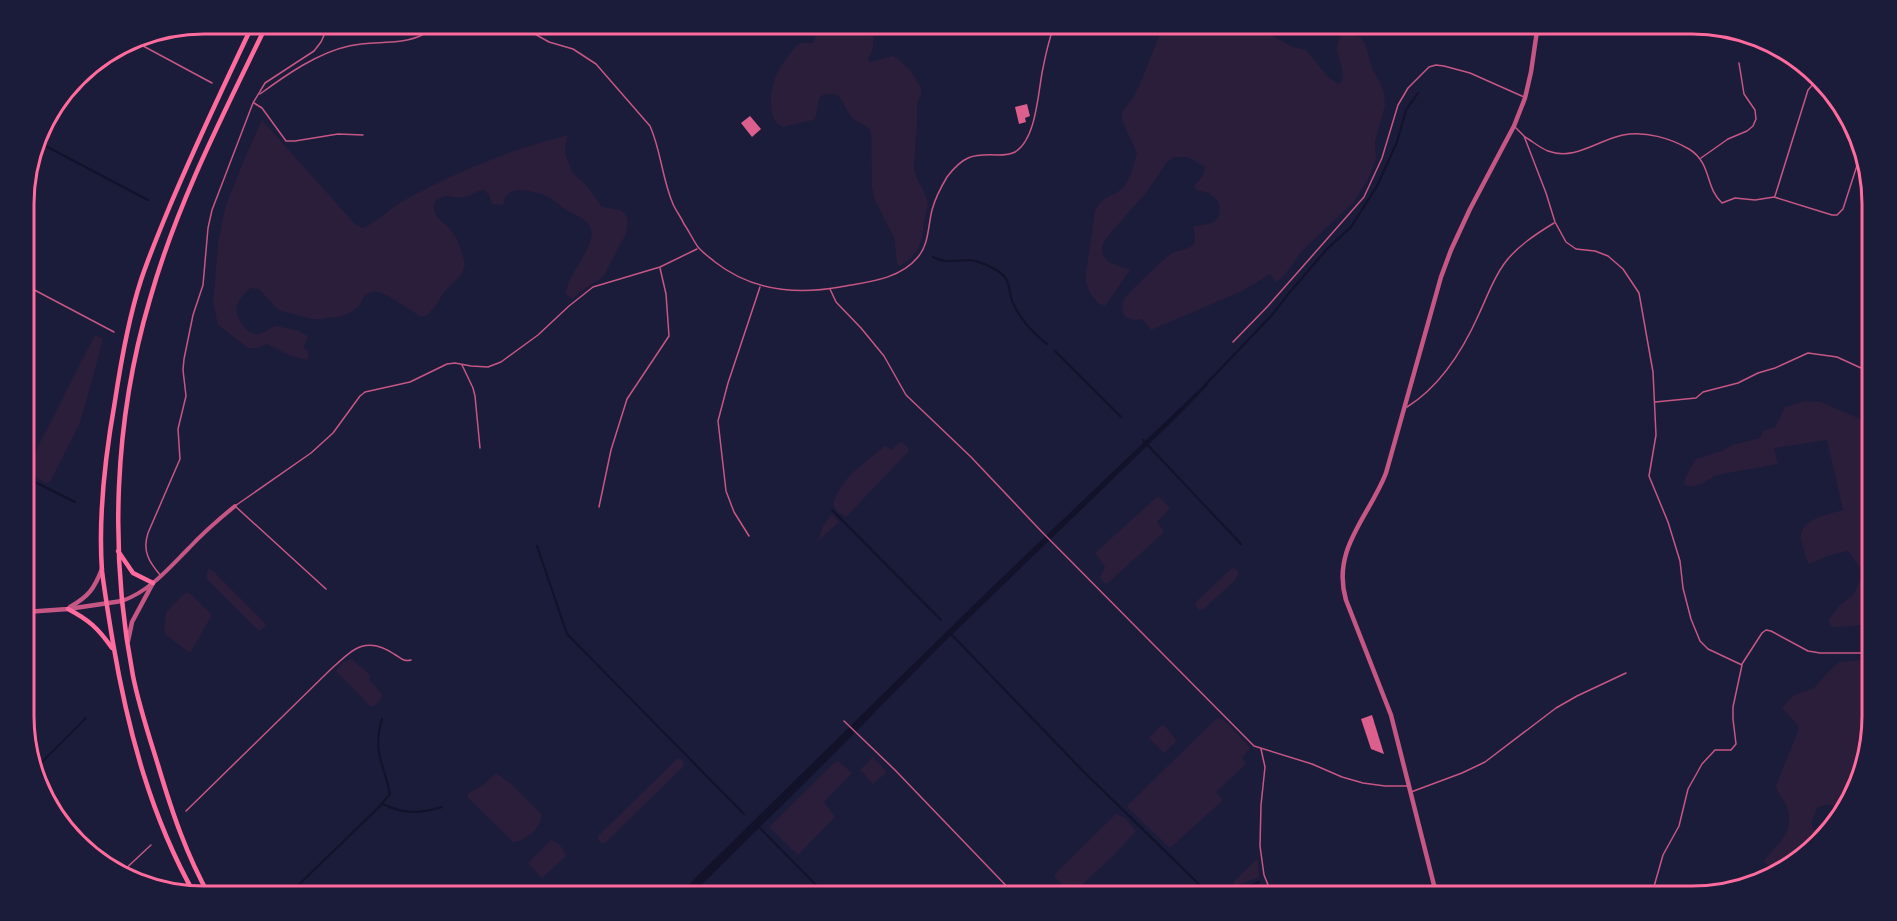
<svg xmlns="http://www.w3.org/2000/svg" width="1897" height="921" font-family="'Open Sans',sans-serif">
	<rect width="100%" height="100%" fill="#1b1b3a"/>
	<g fill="#2a1e3b">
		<path d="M821 24H875L873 48 868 60 870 62 892 56 896 57 911 71 921 88V94L917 104V125L914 167C915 180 926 190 928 204 920 232 928 249 900 266L897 264 894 238 874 198 872 187 871 133C867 123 857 124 850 115 845 110 844 99 837 95 834 94 827 94 823 95 815 99 820 114 813 120L783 127C774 123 772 116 771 107 769 81 781 65 796 46L800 43H813Z"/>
		<path d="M1164 24H1262L1271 35 1293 47 1306 50 1328 77 1339 84 1341 82C1347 69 1334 56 1338 42 1339 37 1343 32 1345 28L1360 37 1365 43 1372 68 1381 84 1384 94 1385 106 1375 141 1376 160 1367 181 1354 202 1311 242 1301 252 1284 276 1276 282 1270 274 1242 291 1151 330 1142 319 1133 320 1125 317C1122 311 1121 306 1124 299 1126 295 1167 255 1172 253 1180 249 1187 251 1194 244L1195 236 1193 226C1210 224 1225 223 1218 201L1209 193 1196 190 1194 186C1199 180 1206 175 1204 166L1187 157H1175L1168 161 1145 194 1108 236 1102 246 1103 255 1109 262 1130 270 1105 306 1098 303 1090 293 1085 280 1095 211C1103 193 1115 198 1124 186 1131 177 1134 164 1137 153L1122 121V112L1134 96 1140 84Z"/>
		<path d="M262 120 354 223 363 228C377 222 388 210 401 202 454 173 510 149 568 135L565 147V153L572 172 587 186 602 207 621 210 625 214 628 220 626 234 603 277 580 292 572 299 566 294C566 275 596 248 591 229 588 219 573 214 565 209 559 205 553 199 546 196 538 192 517 187 509 193 505 195 504 201 503 205L492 204 489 195 484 190C476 190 472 196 465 197 451 200 449 191 435 201 430 218 446 222 453 233 459 241 463 254 465 265L461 275 444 292 435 307 426 316 421 317 390 297 376 291 365 295 359 306 350 313 343 316 320 319H312L281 311 276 308 259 289 250 288 240 299 236 307C237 318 246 336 259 334 266 332 270 327 277 326L299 331 308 336 304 347 308 352V360L291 356 267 344 257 348H248L218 325 213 303 218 244 225 208 244 160Z"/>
		<polygon points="95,335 102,338 102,344 80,423 50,482 46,483 27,472 27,468"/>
		<path d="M1804 401 1821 402 1872 424 1873 622C1859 626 1846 627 1831 627L1828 620 1840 605 1853 595 1864 574 1848 551 1830 555 1809 564C1806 557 1803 549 1801 541 1797 519 1829 514 1843 510L1827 440 1774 448 1778 464 1717 475C1706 480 1698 490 1685 485L1684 481 1689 470 1696 459 1724 450 1732 445 1760 438 1763 431 1775 427 1785 407Z"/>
		<path d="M899 442 903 443 908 448V452L846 517C840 514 834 509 833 503 845 473 862 466 885 446L892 450Z"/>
		<polygon points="1158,496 1170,508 1157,522 1164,531 1163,533 1108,583 1104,583 1100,577 1105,567 1095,553"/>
		<polygon points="832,514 839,522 818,541 823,526"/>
		<polygon points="1234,568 1239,572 1235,580 1204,609 1199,610 1195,605 1198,600 1231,569"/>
		<polygon points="208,569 213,571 265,623 266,626 259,631 206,578"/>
		<polygon points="186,592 192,595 212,615 190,653 166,635 164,631 166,612"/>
		<polygon points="352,659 371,676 369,679 382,694 381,699 374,706 370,706 336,671 343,662"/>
		<path d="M1873 659V716L1854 796 1842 810C1834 804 1826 803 1817 808L1812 821V827L1820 835 1792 867 1779 871 1763 862C1778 842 1795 834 1787 807 1784 799 1777 794 1776 785L1799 729 1797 724 1782 708 1794 695 1814 688 1827 673 1839 662Z"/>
		<polygon points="1220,718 1229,725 1250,748 1242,758 1246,764 1216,792 1223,800 1170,848 1128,808 1128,805 1216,719"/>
		<polygon points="1161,725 1165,726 1177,741 1164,753 1149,738"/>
		<polygon points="873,757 887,772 873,784 860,770"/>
		<polygon points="678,758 684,762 683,767 605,843 602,843 598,839 598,836"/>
		<polygon points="838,761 852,773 824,802 835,817 798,855 769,827 835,762"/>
		<path d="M496 773 510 783 541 814C544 826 525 842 513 842L468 798V794L483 785Z"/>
		<polygon points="1116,814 1125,818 1136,831 1114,855 1073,893 1070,893 1055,877 1055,874"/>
		<path d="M551 840C558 842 565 850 566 856L542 878 528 863Z"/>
		<polygon points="1256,860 1258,862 1259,877 1235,886 1233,882"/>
	</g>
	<polygon fill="#12122b" points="1206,383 1208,385 1176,418 938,648 823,765 689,897 676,897 988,591"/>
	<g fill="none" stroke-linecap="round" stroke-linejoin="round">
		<g stroke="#12122b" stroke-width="2">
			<polyline points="38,142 148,200"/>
			<path d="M933 257C948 264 953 260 969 260 980 261 995 268 1003 275 1010 281 1009 292 1012 301 1020 319 1031 332 1047 344"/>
			<polyline points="1055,351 1121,417"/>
			<polyline points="1205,385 1272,315 1289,293 1327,249 1351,227 1377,186 1397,142 1406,110 1418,93"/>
			<polyline points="1143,440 1241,544"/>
			<polyline points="25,477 75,502"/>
			<polyline points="832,510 941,620"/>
			<polyline points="537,546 567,634 744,814"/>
			<path d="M950 633 1083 771 1207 892C1223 900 1244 888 1259 882"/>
			<polyline points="37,767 86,718"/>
			<path d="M382 804C405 814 418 814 442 807"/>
			<polyline points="758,826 828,897"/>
			<path d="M286 897 378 808 390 794C384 763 372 753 382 719"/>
		</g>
	</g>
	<g fill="#dd5f8e">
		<polygon points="1027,104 1030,116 1025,118 1026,122 1019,124 1015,107"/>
		<polygon points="750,116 761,129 752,137 741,123"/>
		<polygon points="1372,715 1384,754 1371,749 1361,719"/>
	</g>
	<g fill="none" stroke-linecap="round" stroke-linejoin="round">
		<g stroke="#c65784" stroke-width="1.5">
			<path d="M517 24 549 42 573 49 596 64 650 126C661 150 662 179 673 204 676 211 681 217 684 224 689 231 693 240 698 247 703 253 709 257 715 262 752 291 795 295 840 287 867 282 899 280 918 257 929 244 928 226 932 210 935 199 941 187 947 177 963 156 972 154 997 155 1003 155 1010 155 1015 152 1037 139 1038 90 1043 68 1046 53 1049 38 1055 24"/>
			<polyline points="132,40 212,83"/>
			<path d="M260 94C286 75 317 53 349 46 372 40 400 46 422 35 427 32 432 27 437 24"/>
			<polyline points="254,103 262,108 286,141 295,141 338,134 363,135"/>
			<polyline points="1514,126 1524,136 1546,193 1555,222 1566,242 1576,249 1595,251 1608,256 1623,269 1639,293 1653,372 1656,435 1649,476 1668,522 1680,561 1683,588 1691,619 1700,641 1708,649 1742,665 1733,707 1733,719 1736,744 1731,750 1715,750 1702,764 1688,789 1679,826 1663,855 1651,897"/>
			<path d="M1525 137C1532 141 1540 148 1548 151 1575 161 1598 140 1623 135 1646 131 1670 138 1689 149 1712 163 1705 188 1722 203L1735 198 1755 200 1774 197 1832 215H1837L1843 209 1861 153"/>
			<polyline points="1701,158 1728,139 1747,131 1753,126 1756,119 1755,110 1744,94 1739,63"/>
			<polyline points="1775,196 1808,90 1816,81"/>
			<polyline points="25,285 114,332"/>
			<polyline points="830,289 836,302 861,328 884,356 906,395 971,457 1041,531 1254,746 1312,764 1342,777 1363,783 1385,786 1408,786"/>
			<polyline points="1233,342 1268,306 1364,197 1382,158 1398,105 1408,88 1429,67 1436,65 1444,66 1470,73 1524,97"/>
			<polyline points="462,365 473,388 475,396 480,448"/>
			<polyline points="1655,402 1696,398 1703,392 1738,383 1758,373 1775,368 1808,353 1837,357 1872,373"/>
			<path d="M1407 407C1441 386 1463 350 1479 314 1487 297 1493 279 1504 264 1516 247 1536 234 1554 223"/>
			<polyline points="599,507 611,450 627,399 669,336 666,294 660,268"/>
			<polyline points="749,536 734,512 726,491 718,421 728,383 760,287"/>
			<path d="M161 576C149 562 142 551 148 533L180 459 178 429 186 396 183 370 184 359 193 315 203 285 208 228 212 210 253 103 265 83 314 51 321 42 329 24"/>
			<polyline points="326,589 235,506 311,453 333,433 360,396 365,392 410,382 447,364 455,363 471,366 488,367 501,362 538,335 569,306 593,287 660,267 697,249"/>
			<polyline points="1742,664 1762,633 1766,630 1771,631 1808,651 1820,653 1873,653"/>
			<polyline points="844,721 895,770 1017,897"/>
			<polyline points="1261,749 1265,767 1261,805 1260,846 1264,875 1271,892 1271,897"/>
			<polyline points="1411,792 1462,773 1485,762 1556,708 1577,696 1626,673"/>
			<path d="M186 811 329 671C351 651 365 634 394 654 401 658 403 662 411 660"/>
			<polyline points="120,874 151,845"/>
		</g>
		<path stroke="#c65784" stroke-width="4" d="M122 601C150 591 169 568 189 548 203 533 219 519 235 506"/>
		<g stroke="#c65784" stroke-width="4.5">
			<path d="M70 607C89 596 94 589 102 569"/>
			<polyline points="25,612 68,609 122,601"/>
			<polyline points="128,641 132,622 153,583"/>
			<path d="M1437 897 1391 715 1346 600C1331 549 1369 517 1386 473L1441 277 1451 250 1470 209 1514 126 1525 98 1531 72 1538 24"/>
		</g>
		<g stroke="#ff6b9d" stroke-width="4.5">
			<polyline points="118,551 133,573 153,583"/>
			<path d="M68 609C89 620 98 628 112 648"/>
			<path d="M195 895C151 817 128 731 113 643 109 619 105 595 102 571 98 514 105 457 115 401 121 361 128 320 141 280 149 256 159 232 169 208 195 146 224 85 253 24"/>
			<path d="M210 897C186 854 172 812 158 765 149 736 139 706 133 676 109 552 114 420 150 299 177 203 224 113 267 24"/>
		</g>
	</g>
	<path d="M0 0H1897V921H0ZM204 34H1692A170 170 0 0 1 1862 204V716A170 170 0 0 1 1692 886H204A170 170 0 0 1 34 716V204A170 170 0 0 1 204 34Z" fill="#1b1b3a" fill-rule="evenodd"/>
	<path fill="none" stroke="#ff6b9d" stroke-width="3" d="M204 34H1692A170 170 0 0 1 1862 204V716A170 170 0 0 1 1692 886H204A170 170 0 0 1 34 716V204A170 170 0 0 1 204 34Z"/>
</svg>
